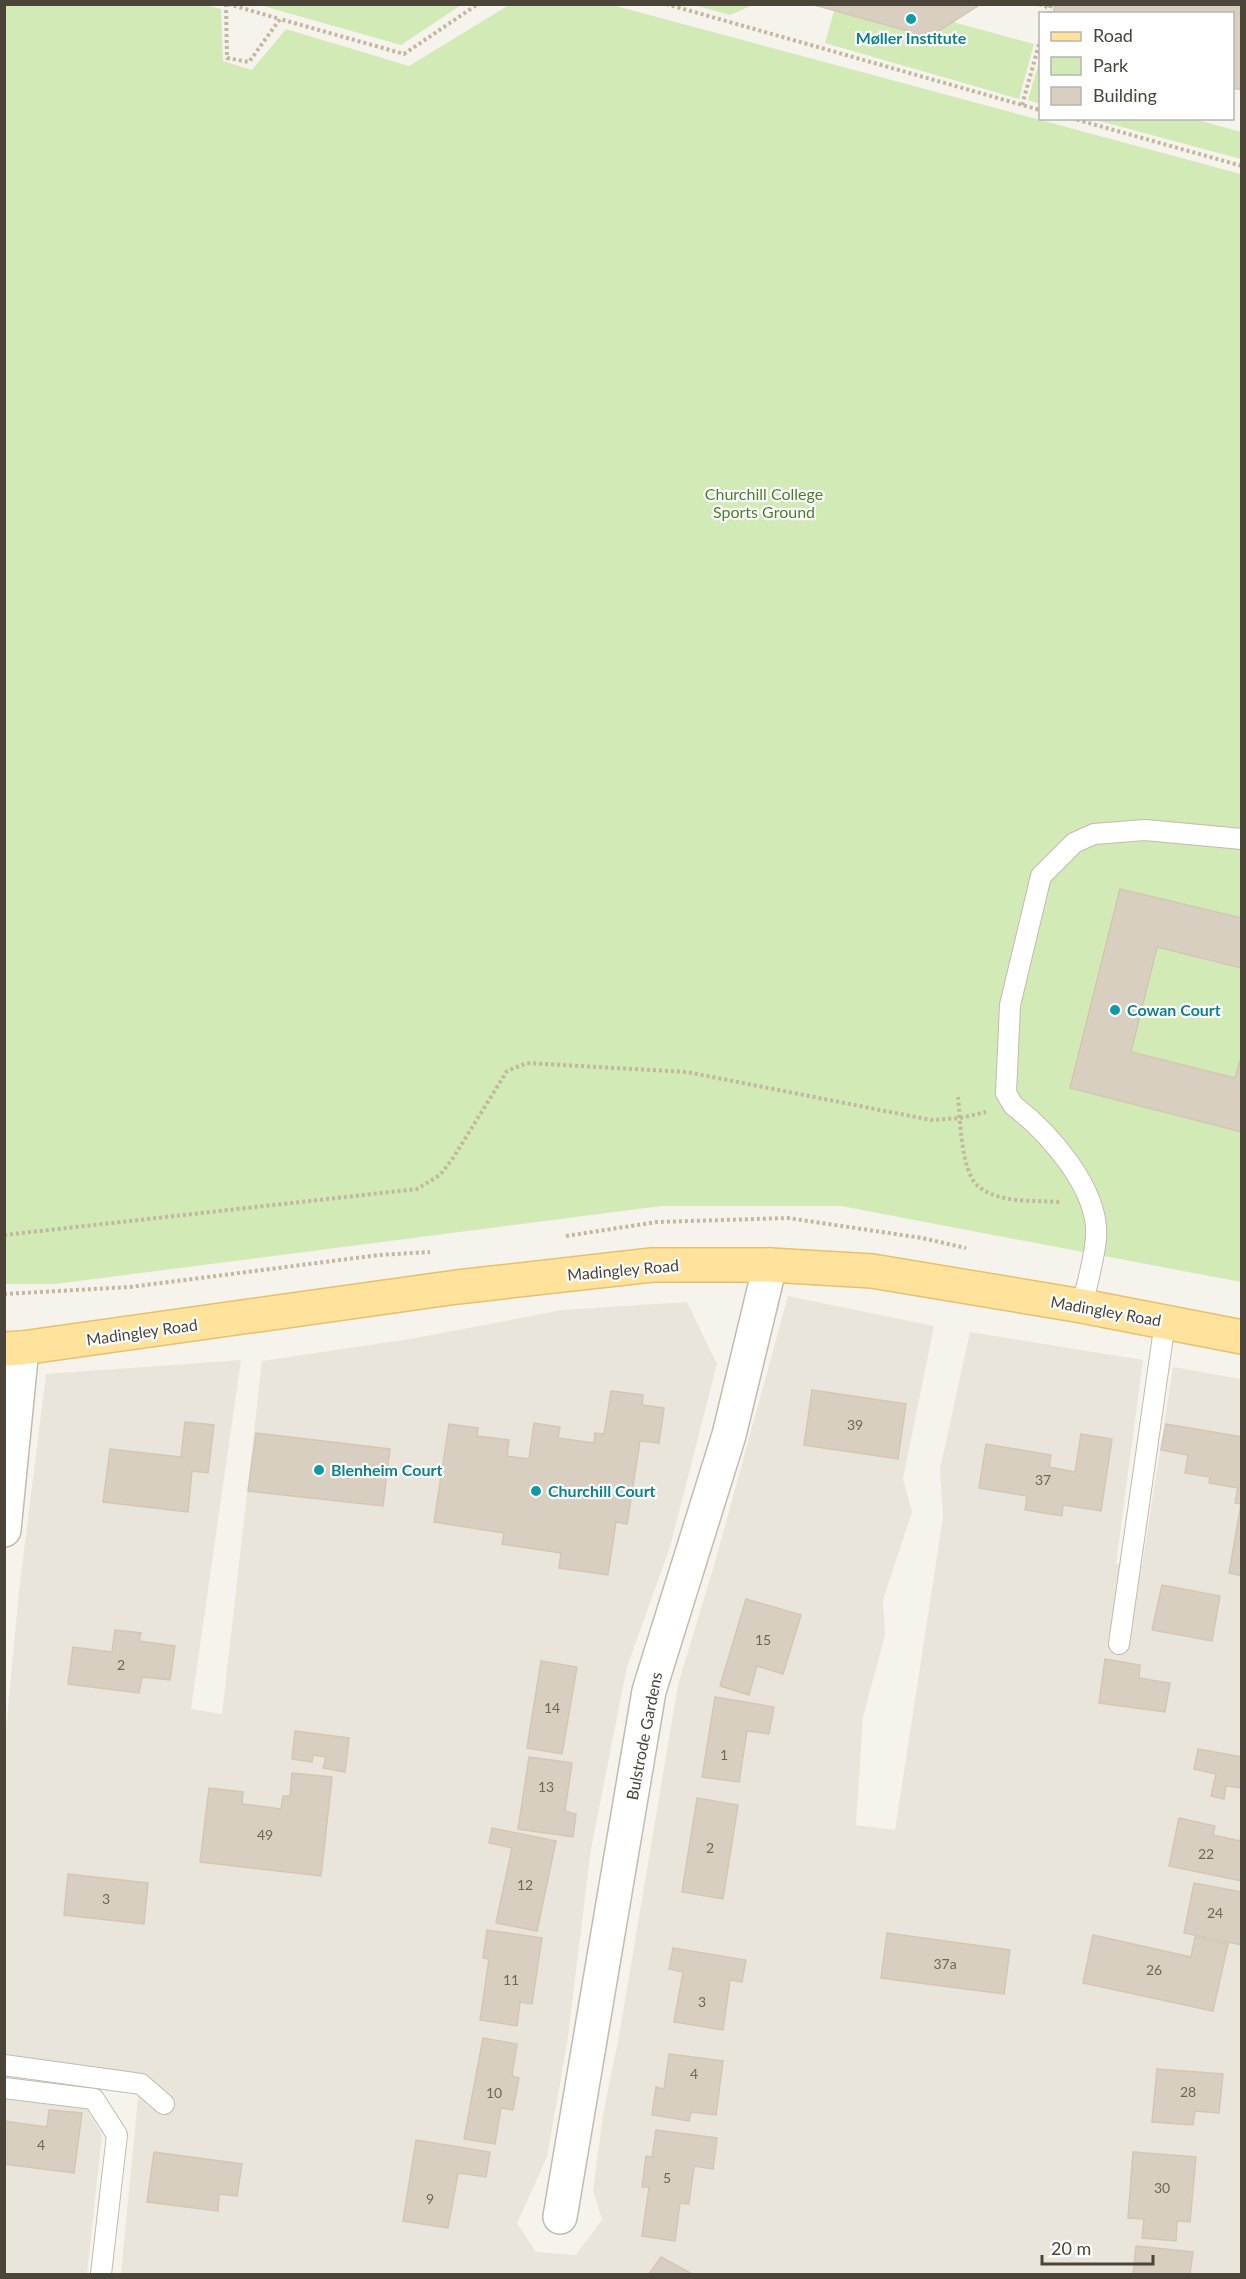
<svg xmlns="http://www.w3.org/2000/svg" width="1246" height="2279" font-family="Lato,sans-serif">
	<rect width="100%" height="100%" fill="#f6f3ec"/>
	<g fill="#eae5da">
		<polygon points="788,1296 934,1326 903,1479 912,1512 883,1600 885,1635 863,1717 856,1825 895,1830 943,1517 940,1469 970,1332 1143,1360 1116,1564 1142,1566 1173,1367 1241,1379 1241,2274 121,2274 140,2077 5,2060 5,1741 19,1591 46,1374 241,1360 191,1709 222,1714 262,1361 416,1338 562,1310 687,1302 717,1364 670,1547 627,1667 591,1849 567,2044 547,2157 517,2223 536,2252 576,2255 602,2220 593,2190 603,2115 619,2036 678,1685 715,1562"/>
		<polygon points="5,2096 85,2106 102,2135 87,2274 5,2274"/>
	</g>
	<g fill="#d2eab5">
		<polygon points="4,5 205,5 221,9 223,61 252,70 286,29 409,66 509,5 612,5 1241,174 1241,1282 841,1206 661,1206 55,1284 5,1284"/>
		<polygon points="260,5 461,4 461,5 401,45"/>
		<polygon points="694,5 753,4 753,5 730,15"/>
		<polygon points="834,11 929,37 953,22 1034,44 1019,99 825,43"/>
		<polygon points="1040,58 1040,104 1028,100"/>
		<polygon points="1092,119 1194,119 1241,132 1241,159"/>
	</g>
	<g fill="#d8cfc1" stroke="#d3c7b4" stroke-width="1.5">
		<polygon points="811,4 981,4 929,37"/>
		<polygon points="1055,4 1242,4 1242,90 1232,88 1232,14 1053,14"/>
		<polygon points="1120,889 1242,918 1242,968 1157,947 1131,1052 1235,1078 1242,1054 1242,1132 1070,1088"/>
		<polygon points="812,1390 906,1404 898,1459 804,1445"/>
		<polygon points="611,1391 643,1395 642,1405 664,1408 659,1443 640,1441 627,1524 616,1522 608,1575 559,1568 561,1553 502,1544 504,1533 434,1522 449,1424 478,1428 477,1436 509,1440 507,1456 529,1459 534,1423 560,1427 558,1438 594,1443 595,1433 604,1434"/>
		<polygon points="185,1422 214,1425 208,1473 192,1471 188,1512 103,1502 110,1449 181,1457"/>
		<polygon points="1166,1424 1242,1437 1242,1576 1229,1573 1241,1504 1235,1503 1238,1488 1209,1483 1210,1477 1185,1473 1188,1455 1161,1450"/>
		<polygon points="256,1433 390,1449 383,1506 248,1491"/>
		<polygon points="1081,1434 1112,1439 1101,1511 1063,1505 1062,1516 1025,1510 1027,1496 979,1488 986,1444 1051,1455 1049,1467 1075,1472"/>
		<polygon points="1162,1585 1220,1596 1212,1641 1152,1630"/>
		<polygon points="746,1599 801,1615 783,1674 757,1666 749,1695 720,1686"/>
		<polygon points="115,1630 141,1633 139,1641 175,1646 170,1680 142,1677 139,1693 68,1684 73,1647 112,1652"/>
		<polygon points="1105,1659 1140,1665 1139,1678 1170,1683 1165,1712 1099,1703"/>
		<polygon points="541,1661 577,1667 562,1754 527,1748"/>
		<polygon points="715,1697 774,1707 769,1734 747,1731 739,1782 702,1777"/>
		<polygon points="295,1731 349,1738 345,1772 323,1768 326,1757 313,1755 312,1762 292,1759"/>
		<polygon points="1198,1749 1242,1757 1242,1788 1226,1786 1224,1799 1211,1796 1216,1774 1194,1769"/>
		<polygon points="529,1757 572,1763 565,1811 576,1814 573,1837 518,1829"/>
		<polygon points="292,1773 332,1777 321,1876 200,1862 209,1788 243,1792 242,1804 281,1809 283,1796 290,1796"/>
		<polygon points="697,1798 738,1805 723,1899 682,1892"/>
		<polygon points="1179,1818 1215,1826 1213,1835 1240,1841 1242,1825 1242,1881 1169,1866"/>
		<polygon points="492,1828 556,1841 537,1931 496,1923 512,1848 489,1843"/>
		<polygon points="68,1874 148,1883 144,1924 64,1915"/>
		<polygon points="1194,1883 1242,1892 1242,1945 1184,1933"/>
		<polygon points="487,1930 542,1938 532,2004 520,2002 517,2026 480,2020 489,1959 483,1958"/>
		<polygon points="887,1933 1010,1950 1004,1994 881,1978"/>
		<polygon points="1093,1935 1191,1957 1195,1937 1228,1944 1213,2011 1083,1983"/>
		<polygon points="673,1948 746,1960 742,1982 730,1980 723,2030 674,2022 683,1972 669,1969"/>
		<polygon points="483,2038 517,2044 512,2076 519,2078 513,2110 501,2108 495,2144 464,2139"/>
		<polygon points="669,2054 723,2061 716,2115 691,2112 689,2121 652,2115 656,2087 664,2089"/>
		<polygon points="1157,2069 1223,2074 1219,2113 1195,2111 1193,2125 1152,2122"/>
		<polygon points="49,2110 82,2113 74,2173 4,2164 4,2121 47,2127"/>
		<polygon points="656,2130 717,2138 713,2169 694,2166 689,2204 680,2203 675,2241 642,2236 649,2187 642,2187 646,2156 652,2157"/>
		<polygon points="416,2140 490,2152 486,2177 458,2173 448,2228 403,2221"/>
		<polygon points="154,2152 242,2164 237,2196 219,2194 218,2211 147,2202"/>
		<polygon points="1133,2152 1196,2157 1190,2222 1177,2221 1176,2241 1142,2238 1144,2219 1128,2218"/>
		<polygon points="1136,2246 1193,2252 1190,2274 1133,2274"/>
		<polygon points="661,2257 692,2274 649,2274"/>
	</g>
	<g fill="none" stroke-linecap="round" stroke-linejoin="round">
		<g stroke="#c2bbae" stroke-width="22">
			<g id="lane">
				<path d="M1082 1306C1087 1284 1094 1261 1096 1238 1100 1189 1048 1132 1013 1105L1006 1093 1010 1005 1041 876 1074 843 1094 834 1145 830 1242 839"/>
				<polyline points="1119,1644 1165,1322"/>
				<polyline points="4,2065 141,2084 164,2104"/>
				<polyline points="4,2088 94,2099 117,2135 101,2274"/>
			</g>
		</g>
		<g stroke="#c2bbae" stroke-width="36">
			<g id="street">
				<polyline points="4,1530 22,1348"/>
				<polyline points="560,2217 649,1691 729,1435 770,1265"/>
			</g>
		</g>
		<g stroke="#e6c16a" stroke-width="36">
			<polyline id="primary" points="4,1349 22,1348 457,1287 652,1265 770,1265 872,1271 1082,1306 1242,1337"/>
		</g>
		<g stroke="#c4b79f" stroke-width="4" stroke-dasharray="3 3" stroke-linecap="butt">
			<polyline points="226,4 227,58 249,62 280,19 404,54 478,4"/>
			<polyline points="228,4 280,19"/>
			<polyline points="666,4 1040,110"/>
			<polyline points="1039,4 1050,8"/>
			<polyline points="1049,14 1051,4"/>
			<polyline points="1022,105 1040,41"/>
			<polyline points="1071,118 1242,166"/>
			<path d="M958 1097C960 1118 961 1172 978 1186 999 1204 1035 1200 1060 1202"/>
			<polyline points="4,1235 417,1189 440,1175 453,1158 507,1071 527,1063 687,1072 931,1120 960,1118 986,1112"/>
			<polyline points="566,1236 657,1222 788,1218 922,1238 966,1248"/>
			<polyline points="4,1294 130,1287 379,1255 430,1252"/>
		</g>
		<use href="#lane" stroke="#fff" stroke-width="20"/>
		<use href="#street" stroke="#fff" stroke-width="33"/>
		<use href="#primary" stroke="#ffe39c" stroke-width="33"/>
	</g>
	<g fill="#0f9aa8" stroke="#fff" stroke-width="2">
		<circle cx="911" cy="19" r="6"/>
		<circle cx="1115" cy="1010" r="6"/>
		<circle cx="319" cy="1470" r="6"/>
		<circle cx="536" cy="1491" r="6"/>
	</g>
	<g text-anchor="middle" stroke-width="4.5" stroke-linejoin="round" paint-order="stroke">
		<g font-size="14" fill="#6e675b">
			<text x="855" y="1430">39</text>
			<text x="1043" y="1485">37</text>
			<text x="763" y="1645">15</text>
			<text x="121" y="1670">2</text>
			<text x="552" y="1713">14</text>
			<text x="724" y="1760">1</text>
			<text x="546" y="1792">13</text>
			<text x="265" y="1840">49</text>
			<text x="710" y="1853">2</text>
			<text x="1206" y="1859">22</text>
			<text x="525" y="1890">12</text>
			<text x="106" y="1904">3</text>
			<text x="1215" y="1918">24</text>
			<text x="945" y="1969">37a</text>
			<text x="1154" y="1975">26</text>
			<text x="511" y="1985">11</text>
			<text x="702" y="2007">3</text>
			<text x="694" y="2079">4</text>
			<text x="1188" y="2097">28</text>
			<text x="494" y="2098">10</text>
			<text x="41" y="2150">4</text>
			<text x="667" y="2183">5</text>
			<text x="1162" y="2193">30</text>
			<text x="430" y="2204">9</text>
		</g>
		<g font-size="16" font-weight="bold" fill="#0d838f" stroke="#fff" text-anchor="start">
			<text x="911" y="44" text-anchor="middle">Møller Institute</text>
			<text x="1127" y="1016">Cowan Court</text>
			<text x="331" y="1476">Blenheim Court</text>
			<text x="548" y="1497">Churchill Court</text>
		</g>
		<g font-size="16" fill="#4a7f2a" stroke="#fff">
			<text x="764" y="500">Churchill College<tspan x="764" dy="18">Sports Ground</tspan></text>
		</g>
		<g font-size="16" fill="#4b4439" stroke="#fff">
			<text transform="translate(623 1270) rotate(-5)" y="6">Madingley Road</text>
			<text transform="translate(1106 1311) rotate(10)" y="6">Madingley Road</text>
			<text transform="translate(142 1332) rotate(-8)" y="6">Madingley Road</text>
			<text transform="translate(644 1736) rotate(-79)" y="6">Bulstrode Gardens</text>
		</g>
	</g>
	<rect width="1246" height="2279" fill="none" stroke="#4b4439" stroke-width="12"/>
	<rect x="1039" y="12" width="195" height="108" fill="#ffffff" stroke="#b7b4b0" stroke-width="1.5"/>
	<rect x="1051" y="32" width="30" height="9" fill="#ffe39c" stroke="#b7b4b0" stroke-width="1.5"/>
	<text x="1093" y="42" font-size="18" fill="#4b4439">Road</text>
	<rect x="1051" y="57" width="30" height="18" fill="#d2eab5" stroke="#b7b4b0" stroke-width="1.5"/>
	<text x="1093" y="72" font-size="18" fill="#4b4439">Park</text>
	<rect x="1051" y="87" width="30" height="18" fill="#d8cfc1" stroke="#b7b4b0" stroke-width="1.5"/>
	<text x="1093" y="102" font-size="18" fill="#4b4439">Building</text>
	<path d="M1042 2255v9h111v-9" fill="none" stroke="#4b4439" stroke-width="3"/>
	<text x="1051" y="2255" font-size="18" fill="#4b4439" stroke="#ffffff" stroke-width="4.5" paint-order="stroke">20 m</text>
</svg>
